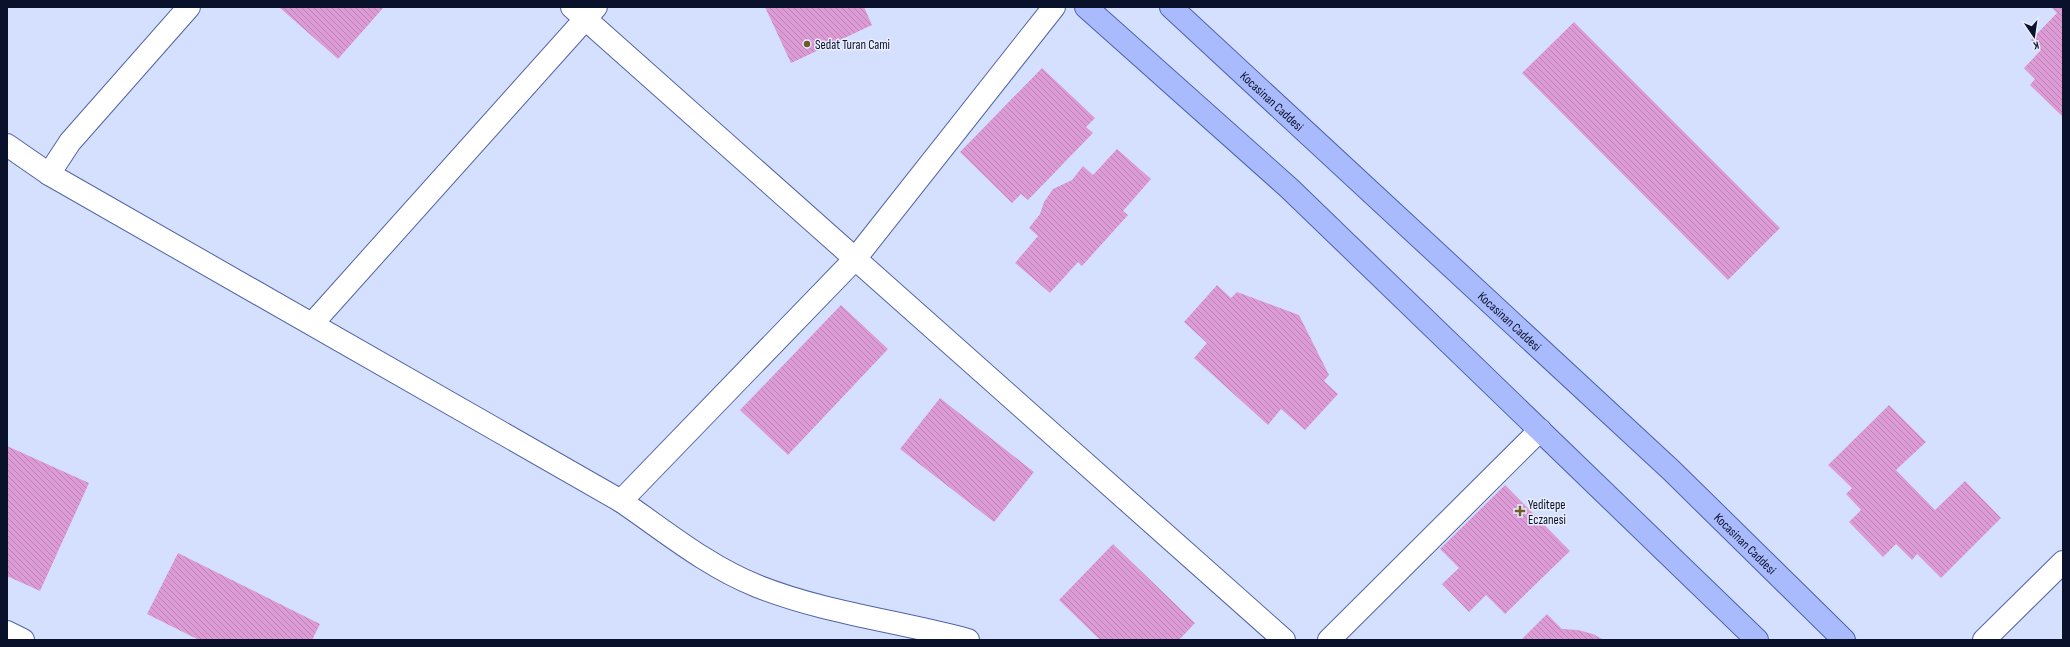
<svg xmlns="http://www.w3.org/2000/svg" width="2070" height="647" font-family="'Sofia Sans Condensed',sans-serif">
	<defs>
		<pattern id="building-back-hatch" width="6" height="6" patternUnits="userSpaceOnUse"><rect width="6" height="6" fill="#dc9bd5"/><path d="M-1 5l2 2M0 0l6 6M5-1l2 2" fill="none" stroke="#bb84b7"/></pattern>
	</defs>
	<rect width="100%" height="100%" fill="#d5e0fe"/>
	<g fill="url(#building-back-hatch)">
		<polygon points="279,7 384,7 338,59"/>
		<polygon points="765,7 864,7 872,25 791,63"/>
		<polygon points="2053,7 2063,7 2063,117 2030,85 2035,79 2024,68 2041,50 2031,40 2057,13 2052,8"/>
		<polygon points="1574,22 1780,228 1728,280 1522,73"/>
		<polygon points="1042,68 1095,118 1086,127 1093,133 1028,200 1021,194 1012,203 960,152"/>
		<polygon points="1117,149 1151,179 1123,211 1128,215 1082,266 1078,262 1050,293 1015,263 1038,236 1029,228 1040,214 1044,202 1053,189 1072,180 1083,166 1093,175"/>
		<polygon points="1217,285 1231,298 1237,292 1299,315 1329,375 1324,381 1338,394 1305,430 1281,409 1268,425 1194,358 1207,343 1184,322"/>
		<polygon points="841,305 888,349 788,455 740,410"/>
		<polygon points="940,398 1034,472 994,522 900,449"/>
		<polygon points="1889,405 1926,442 1896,470 1935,510 1965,481 2001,518 1941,578 1917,554 1912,560 1896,544 1883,557 1849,522 1861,510 1846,494 1852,488 1828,465"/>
		<polygon points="7,446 89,483 40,591 7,576"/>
		<polygon points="1505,485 1570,551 1505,614 1486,595 1469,612 1442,584 1459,568 1440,549"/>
		<polygon points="1113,544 1195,623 1179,640 1100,640 1059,600"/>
		<polygon points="178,553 320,624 312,640 199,640 147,614"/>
		<polygon points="1547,614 1562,629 1578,630 1593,634 1604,640 1521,640"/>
	</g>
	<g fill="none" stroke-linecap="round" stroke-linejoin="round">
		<g stroke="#5164a6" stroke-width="24">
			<g id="minor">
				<polyline points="572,7 1284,640"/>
				<polyline points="7,145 49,174 70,142 189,7"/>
				<path d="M49 174 621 501C665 531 707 566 757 586 825 613 898 621 968 640"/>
				<polyline points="312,324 596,7"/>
				<polyline points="621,501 855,259 1054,7"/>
				<polyline points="7,632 23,640"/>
				<polyline points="1329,640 1540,430"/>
				<polyline points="1984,640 2063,562"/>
			</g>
		</g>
		<g stroke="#4c62b2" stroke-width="24">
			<g id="major">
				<polyline points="1086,7 1289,188 1757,640"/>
				<path id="s1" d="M1171 7 1671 470 1844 640"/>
			</g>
		</g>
		<use href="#minor" stroke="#fff" stroke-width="22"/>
		<use href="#major" stroke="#a9bbfd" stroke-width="22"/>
	</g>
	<g fill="#6e5c2a" stroke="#e8edfc" stroke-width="1.5">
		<circle cx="807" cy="44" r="4"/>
		<path d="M1518 505h4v4h4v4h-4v4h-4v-4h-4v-4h4z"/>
	</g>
	<g text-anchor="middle" stroke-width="3" stroke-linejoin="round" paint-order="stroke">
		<g font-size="13" fill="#0a112b" stroke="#e8edfc" text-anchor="start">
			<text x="815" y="49">Sedat Turan Cami</text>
			<text x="1528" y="509">Yeditepe<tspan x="1528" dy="15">Eczanesi</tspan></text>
		</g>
		<g font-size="13" fill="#0a112b" stroke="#e8edfc">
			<text dy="5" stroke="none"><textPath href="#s1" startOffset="138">Kocasinan Caddesi</textPath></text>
			<text dy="5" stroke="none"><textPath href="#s1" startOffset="462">Kocasinan Caddesi</textPath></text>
			<text dy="5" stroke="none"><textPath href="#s1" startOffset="786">Kocasinan Caddesi</textPath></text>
		</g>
	</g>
	<rect width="2070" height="647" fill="none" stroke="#0a112b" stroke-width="16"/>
	<g transform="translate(2034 36) rotate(167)" stroke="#e8edfc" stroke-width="3" paint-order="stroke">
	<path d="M0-3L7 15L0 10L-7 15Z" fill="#0a112b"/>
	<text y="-6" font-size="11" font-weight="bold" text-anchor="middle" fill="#0a112b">K</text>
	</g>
</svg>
